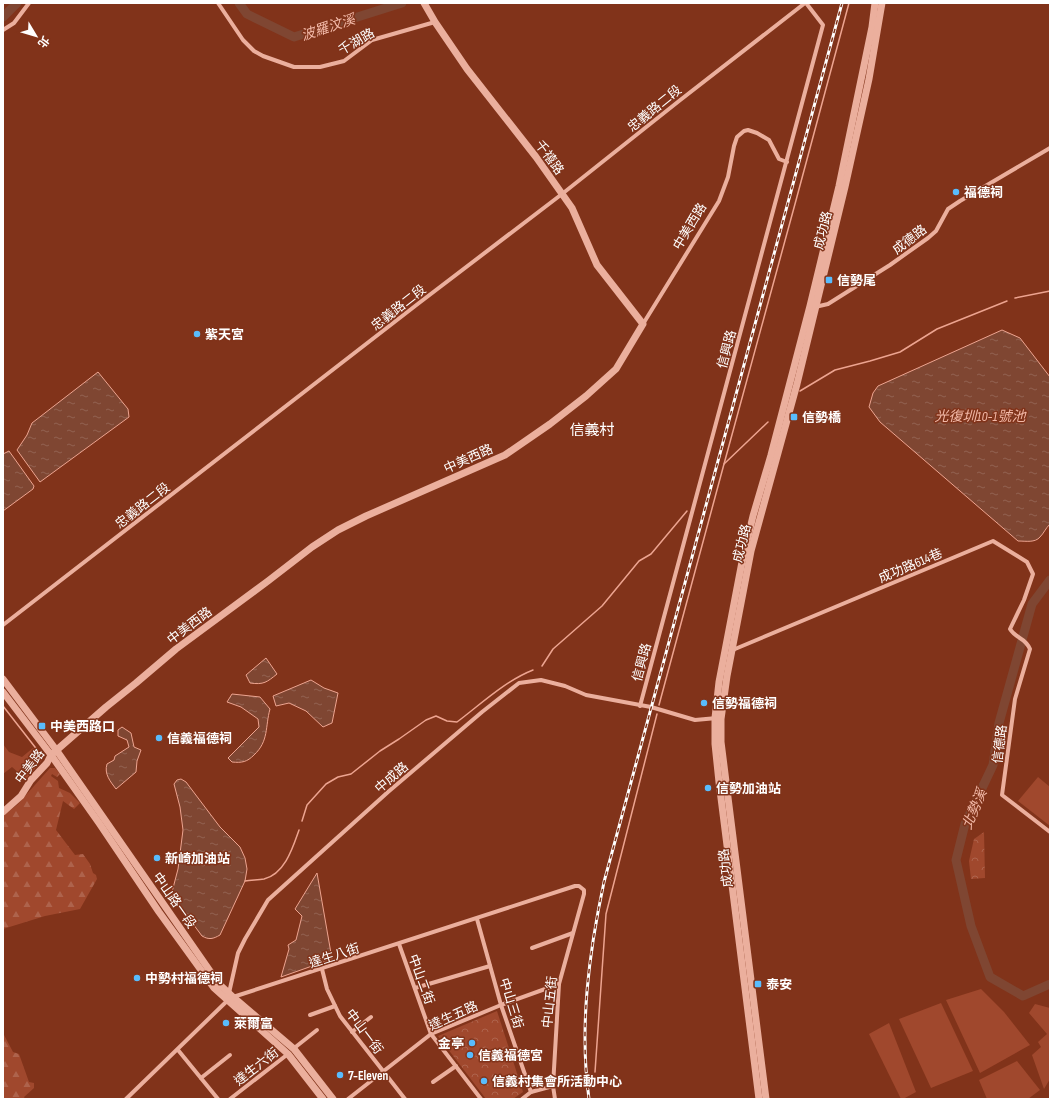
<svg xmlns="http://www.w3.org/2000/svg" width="1053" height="1102" font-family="'Sofia Sans Condensed','Noto Sans TC',sans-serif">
	<defs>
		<pattern id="forest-firs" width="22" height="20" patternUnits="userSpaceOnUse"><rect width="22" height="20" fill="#a0482d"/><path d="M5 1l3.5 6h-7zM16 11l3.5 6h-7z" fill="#ae634c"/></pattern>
		<pattern id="park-crowns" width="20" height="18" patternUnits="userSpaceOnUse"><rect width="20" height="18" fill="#a0482d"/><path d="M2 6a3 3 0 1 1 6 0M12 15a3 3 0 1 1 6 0" fill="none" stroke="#ae634c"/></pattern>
		<pattern id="water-ripples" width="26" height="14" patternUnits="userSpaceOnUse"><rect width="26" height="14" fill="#7f4632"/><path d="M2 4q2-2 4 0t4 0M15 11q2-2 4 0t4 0" fill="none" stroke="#926251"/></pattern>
	</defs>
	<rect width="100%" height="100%" fill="#81331a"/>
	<g fill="url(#forest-firs)">
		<polygon points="50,768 55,768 60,774 57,777 52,774 51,776 58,781 59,788 70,793 80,803 74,809 63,801 56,830 75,855 83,854 90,864 93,873 96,875 97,879 80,909 45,916 3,929 3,816 18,804"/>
		<polygon points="3,1033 13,1052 19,1054 29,1082 34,1083 34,1088 24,1097 25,1099 3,1099"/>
	</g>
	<g fill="url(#park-crowns)">
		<polygon points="984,832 985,878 971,879 969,861 974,839"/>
		<polygon points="497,1011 523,1092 513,1099 486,1099 438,1036"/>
	</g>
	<g fill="#a0482d">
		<polygon points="3,744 9,752 22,757 33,748 42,760 26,779 12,767 3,774"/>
		<polygon points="1038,777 1050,787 1050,826 1018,801"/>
		<polygon points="981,989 1004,1012 1030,1045 980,1073 946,1000"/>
		<polygon points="941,1003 973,1071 931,1088 899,1019"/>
		<polygon points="1035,1004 1050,1008 1050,1079 1044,1089 1032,1055 1041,1047 1038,1042 1047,1034 1029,1013"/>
		<polygon points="889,1023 916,1092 903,1099 901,1099 869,1034"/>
		<polygon points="1017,1061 1040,1090 1028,1099 987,1099 979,1080"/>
	</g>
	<g fill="url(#water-ripples)" stroke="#eda490">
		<path d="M1002 330 1020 338 1050 377V524C1045 529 1044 533 1040 537 1035 543 1026 541 1018 541L880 422 869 407 873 393 878 386Z"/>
		<polygon points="98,372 128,409 129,417 40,482 17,450 27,435 32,423"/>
		<polygon points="9,451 34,486 33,489 3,511 3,454"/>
		<path d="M266 658 277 674C267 682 264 685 250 683L246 675Z"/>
		<polygon points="311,680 324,688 338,693 332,723 323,727 306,711 289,703 276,706 273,696"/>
		<path d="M232 694 260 697 270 709C265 727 269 741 254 755 247 762 242 763 232 762L228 758 259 727 258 719 241 707 227 702Z"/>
		<path d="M122 727 131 733 134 747 141 750 137 761 136 772 116 789C110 781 104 774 107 764L114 760 115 756 129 747 127 740 118 736V730Z"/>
		<path d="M181 779 186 782 220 827 240 847 245 858 247 869 245 881 220 935C213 939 209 940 202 936L173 897 172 892 178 869 183 830 180 807 174 784 177 780Z"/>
		<polygon points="317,873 332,959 281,977 289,949 288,945 296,940 302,916 295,909"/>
	</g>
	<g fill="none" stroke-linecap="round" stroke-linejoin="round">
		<g stroke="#eda490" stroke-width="1.5">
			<polyline points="1015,298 1050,291"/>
			<polyline points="800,391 835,370 870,361 900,352 937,329 1007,301"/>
			<polyline points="724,464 795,204 849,3"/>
			<polyline points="542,666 553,649 602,606 639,561 651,554 687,511"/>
			<polyline points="659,705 724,464 768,422"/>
			<polyline points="3,706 42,756"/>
			<path d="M302 821 307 805 326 784 338 777 351 774 380 751 399 739 426 720 436 716 447 721 457 722C481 704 505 681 533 670"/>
			<path d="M245 881C251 880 258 880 264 879 285 874 293 847 299 830"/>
			<polyline points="595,1072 606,914 657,714"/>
		</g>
		<g stroke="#7f4632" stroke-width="9">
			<polyline points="239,3 247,14 294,37 402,3"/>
			<polyline points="3,17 17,3"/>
			<polyline points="1050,580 1032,604 999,723 993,765 965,824 956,860 971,926 990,977 1023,996 1050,984"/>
		</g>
		<g stroke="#ebaf9d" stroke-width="4">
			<polyline points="218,3 243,40 254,51 263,56 294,67 320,67 344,61 372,40 435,22"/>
			<polyline points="3,30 14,23 29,3"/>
			<polyline points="815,307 828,304 890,265 928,238 936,231 948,209 960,201 1050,148"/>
			<polyline points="643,324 719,201 728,177 734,146 737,137 744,131 748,130 757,133 769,140 779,159 787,162"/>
			<polyline points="3,625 419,303 562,194 679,101 805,3"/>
			<path d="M732 650 735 649 993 541 1027 562 1033 574 1024 600 1010 629C1016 639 1025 637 1030 649L1015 699 1002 795 1050 832"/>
			<polyline points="640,706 823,25 806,3"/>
			<polyline points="477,919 501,1005 531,1092"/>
			<polyline points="399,944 431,1034 481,1099"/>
			<polyline points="532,948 573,933"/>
			<polyline points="322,969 327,989 340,1016 405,1099"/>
			<polyline points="415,988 490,966"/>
			<polyline points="229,993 238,953 245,939 268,900 388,792 482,712 519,683 541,680 565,686 586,695 651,707 695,720 717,718"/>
			<polyline points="310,1015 335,1006"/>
			<polyline points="352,1032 371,1017"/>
			<polyline points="293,1049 317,1030"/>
			<polyline points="178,1050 218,1099"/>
			<polyline points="201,1078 230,1055"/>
			<polyline points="433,1082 456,1066"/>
			<polyline points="126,1099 227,1001 233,997 575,886 579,886 584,890 584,894 559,984 553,1086 555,1099"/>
			<polyline points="230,1099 288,1054"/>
			<polyline points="348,1099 431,1034 501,1005 559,984"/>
			<polyline points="522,1099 531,1092 553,1086"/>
		</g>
		<g stroke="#ebaf9d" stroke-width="7">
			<polyline points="3,679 57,751 219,984 233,997 294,1049 333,1099"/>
			<polyline points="3,692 51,755 99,823 159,912 214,988 288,1054 323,1099"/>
			<polyline points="3,812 21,796 31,780 47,763 51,755 106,707 136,683 176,649 268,581 312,547 338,530 366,516 505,455 550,424 586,396 616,369 643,324 597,265 572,208 536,157 467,69 435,22 424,3"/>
			<polyline points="759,1099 719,782 715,744 715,718 719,682 742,562 753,516 771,455 810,306 839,186 872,27 875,3"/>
			<polyline points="766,1099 721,742 721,719 727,676 751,551 797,384 845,187 869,79 882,3"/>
		</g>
		<g stroke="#fff" stroke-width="3">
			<path id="rail" d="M589 1099C579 1027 589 952 604 882L842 3"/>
		</g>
		<use href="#rail" stroke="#81331a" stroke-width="1.5" stroke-dasharray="4.5" stroke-linecap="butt"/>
	</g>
	<g fill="#59bcfd" stroke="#81331a" stroke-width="1.5">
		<circle cx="956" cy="192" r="4"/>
		<rect x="825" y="276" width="8" height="8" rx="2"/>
		<circle cx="197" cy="334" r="4"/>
		<rect x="790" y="413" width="8" height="8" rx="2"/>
		<circle cx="704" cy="703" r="4"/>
		<rect x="38" y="722" width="8" height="8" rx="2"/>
		<circle cx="159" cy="738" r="4"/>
		<circle cx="708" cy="788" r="4"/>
		<circle cx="157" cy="858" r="4"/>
		<circle cx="137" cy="978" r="4"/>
		<rect x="754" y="980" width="8" height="8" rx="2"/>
		<circle cx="226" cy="1023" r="4"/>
		<circle cx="472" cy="1043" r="4"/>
		<circle cx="470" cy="1055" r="4"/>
		<circle cx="340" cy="1075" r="4"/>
		<circle cx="484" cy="1081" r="4"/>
	</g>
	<g text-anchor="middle" stroke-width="3" stroke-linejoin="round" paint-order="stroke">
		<g font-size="13" fill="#fff" stroke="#81331a">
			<text transform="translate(356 41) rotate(-30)" y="5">千湖路</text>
			<text transform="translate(654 108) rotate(-39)" y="5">忠義路二段</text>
			<text transform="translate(550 157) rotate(54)" y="5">千禧路</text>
			<text transform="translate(689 226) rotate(-59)" y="5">中美西路</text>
			<text transform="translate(822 230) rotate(-76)" y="5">成功路</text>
			<text transform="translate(909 239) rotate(-37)" y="5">成德路</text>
			<text transform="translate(398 307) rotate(-38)" y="5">忠義路二段</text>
			<text transform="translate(726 349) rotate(-75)" y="5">信興路</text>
			<text transform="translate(468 458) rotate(-24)" y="5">中美西路</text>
			<text transform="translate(142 505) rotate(-38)" y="5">忠義路二段</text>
			<text transform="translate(741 543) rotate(-76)" y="5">成功路</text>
			<text transform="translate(910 565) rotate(-23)" y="5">成功路614巷</text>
			<text transform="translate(189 625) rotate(-37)" y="5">中美西路</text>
			<text transform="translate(641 662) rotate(-75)" y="5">信興路</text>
			<text transform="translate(999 744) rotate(-83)" y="5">信德路</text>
			<text transform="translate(29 766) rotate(-53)" y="5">中美路</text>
			<text transform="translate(391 777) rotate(-41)" y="5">中成路</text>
			<text transform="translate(725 868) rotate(-97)" y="5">成功路</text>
			<text transform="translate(175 900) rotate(55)" y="5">中山路一段</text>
			<text transform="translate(334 955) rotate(-18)" y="5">達生八街</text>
			<text transform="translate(422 979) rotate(70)" y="5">中山二街</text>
			<text transform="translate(549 1002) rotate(-84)" y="5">中山五街</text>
			<text transform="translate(512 1003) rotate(73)" y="5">中山三街</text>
			<text transform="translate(453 1015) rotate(-24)" y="5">達生五路</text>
			<text transform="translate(365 1031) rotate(53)" y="5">中山一街</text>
			<text transform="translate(256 1066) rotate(-38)" y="5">達生六街</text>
		</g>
		<g font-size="13" font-weight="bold" fill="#fff" stroke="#81331a" text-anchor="start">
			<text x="964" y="197">福德祠</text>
			<text x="837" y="285">信勢尾</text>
			<text x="205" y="339">紫天宮</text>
			<text x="802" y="422">信勢橋</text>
			<text x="712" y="708">信勢福德祠</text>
			<text x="50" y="731">中美西路口</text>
			<text x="167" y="743">信義福德祠</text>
			<text x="716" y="793">信勢加油站</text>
			<text x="165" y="863">新崎加油站</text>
			<text x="145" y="983">中勢村福德祠</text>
			<text x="766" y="989">泰安</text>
			<text x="234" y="1028">萊爾富</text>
			<text x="464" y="1048" text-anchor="end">金亭</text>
			<text x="478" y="1060">信義福德宮</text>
			<text x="348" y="1080">7-Eleven</text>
			<text x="492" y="1086">信義村集會所活動中心</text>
		</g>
		<g font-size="14" font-style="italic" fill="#f2b9a8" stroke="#81331a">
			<text transform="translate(328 27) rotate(-18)" y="5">波羅汶溪</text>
			<text x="980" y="421">光復圳10-1號池</text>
			<text transform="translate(974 809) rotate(-67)" y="5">北勢溪</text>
		</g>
		<g font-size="15" fill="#fff" stroke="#81331a">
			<text x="592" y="435">信義村</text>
		</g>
	</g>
	<rect width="1053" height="1102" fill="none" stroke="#ffffff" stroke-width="8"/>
	<g transform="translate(36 36) rotate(128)" stroke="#81331a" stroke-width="3" paint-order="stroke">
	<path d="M0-3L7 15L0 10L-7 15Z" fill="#ffffff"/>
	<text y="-6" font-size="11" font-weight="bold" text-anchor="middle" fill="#ffffff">北</text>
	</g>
</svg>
